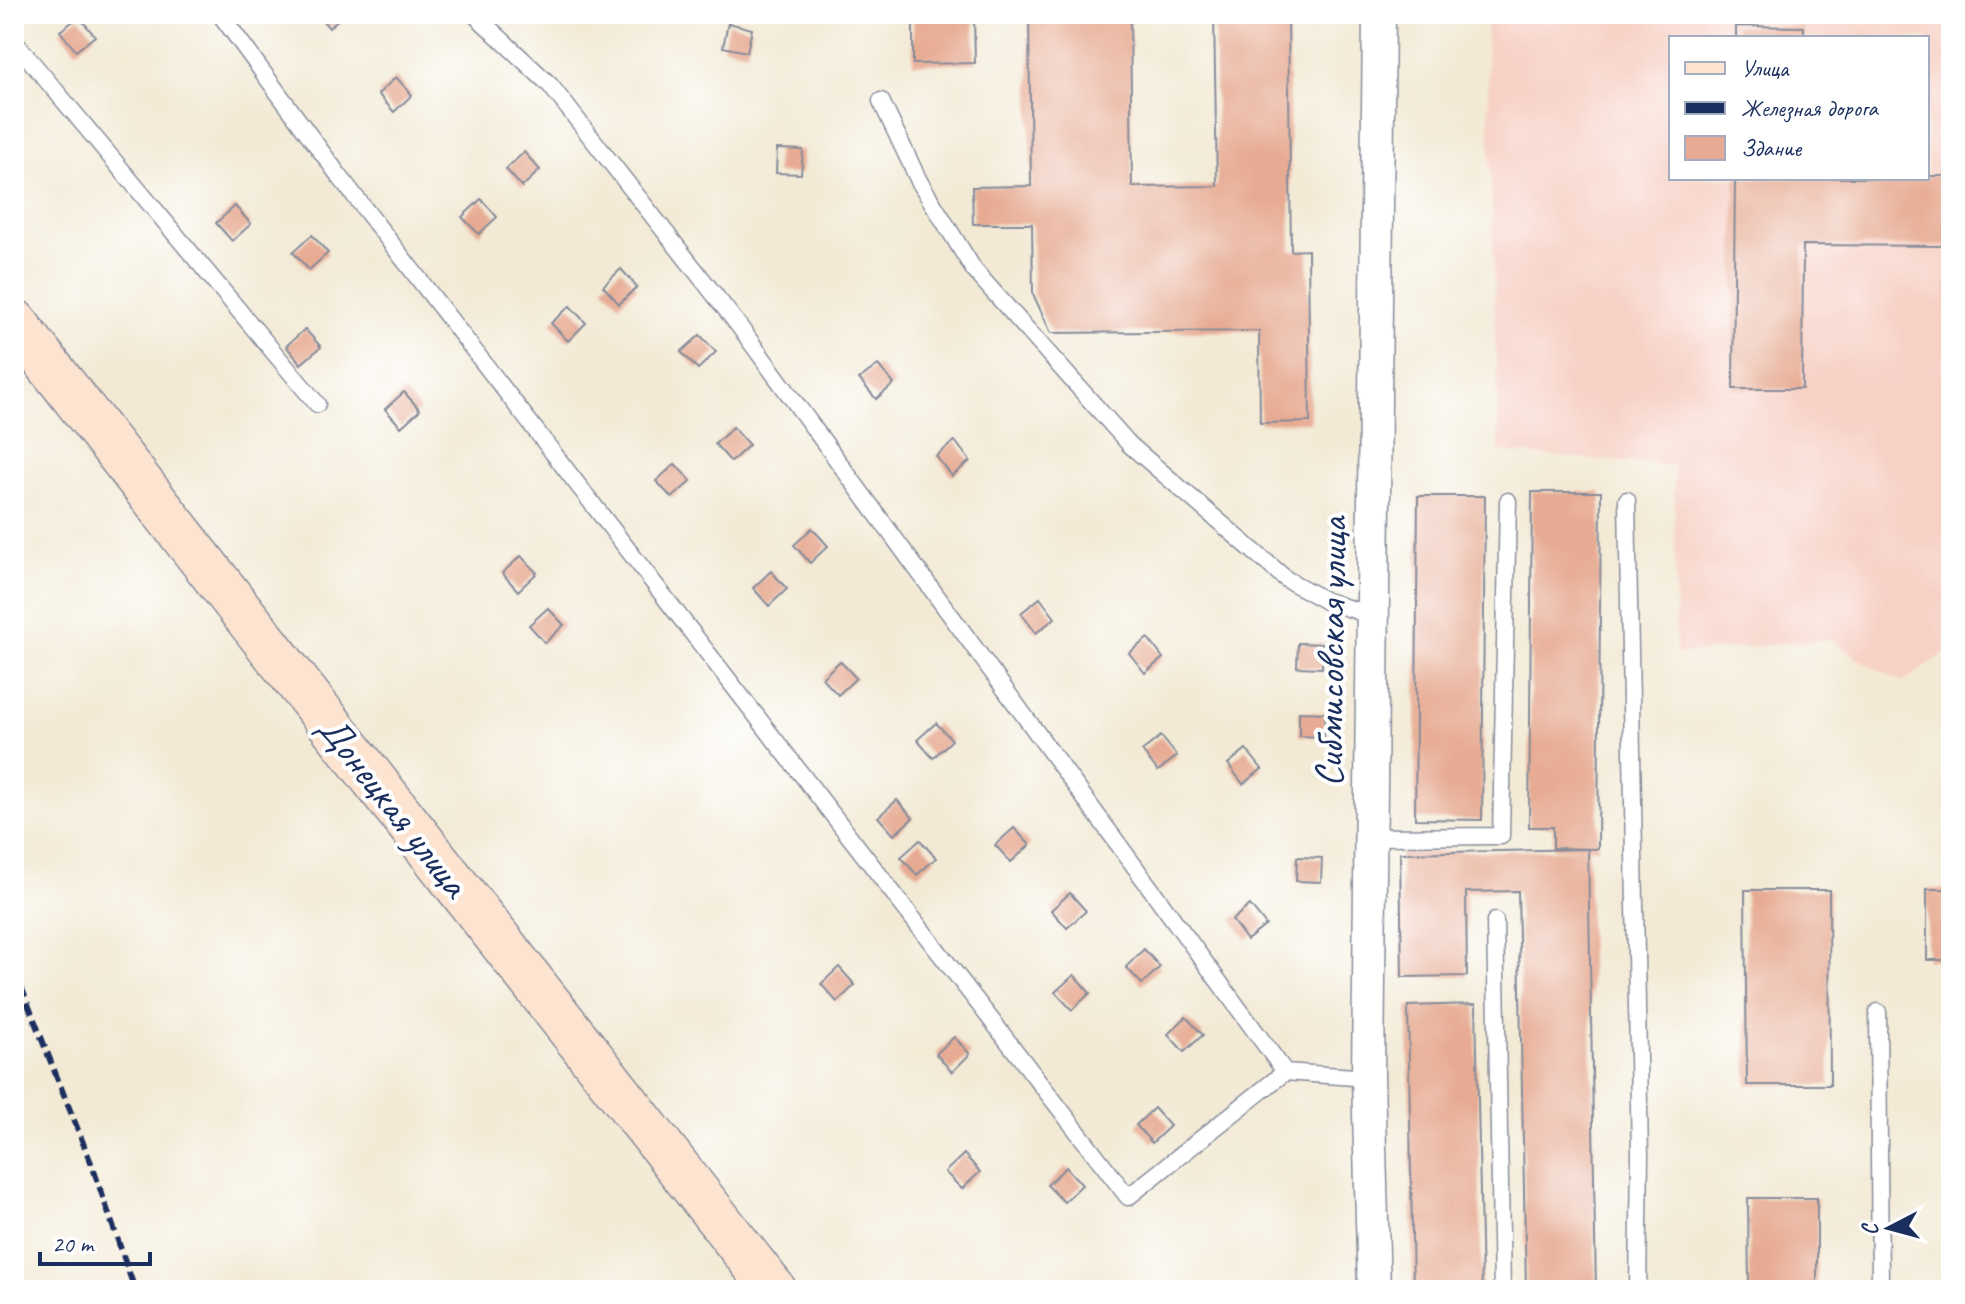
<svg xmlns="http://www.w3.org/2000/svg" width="1965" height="1304" font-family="Caveat,sans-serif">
	<rect width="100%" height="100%" fill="#fff"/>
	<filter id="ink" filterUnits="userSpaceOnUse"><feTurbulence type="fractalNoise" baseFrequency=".0125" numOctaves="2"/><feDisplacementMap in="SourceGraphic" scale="16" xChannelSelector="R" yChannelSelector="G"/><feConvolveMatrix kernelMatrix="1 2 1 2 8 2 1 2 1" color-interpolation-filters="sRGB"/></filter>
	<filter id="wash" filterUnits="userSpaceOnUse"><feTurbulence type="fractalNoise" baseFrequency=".006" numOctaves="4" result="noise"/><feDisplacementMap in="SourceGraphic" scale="32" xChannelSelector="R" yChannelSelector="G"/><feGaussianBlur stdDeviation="1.8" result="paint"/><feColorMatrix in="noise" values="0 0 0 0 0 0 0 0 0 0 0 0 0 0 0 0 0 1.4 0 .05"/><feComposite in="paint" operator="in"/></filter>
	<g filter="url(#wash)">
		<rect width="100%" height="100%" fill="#f3ead5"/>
		<path fill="#f7d1c6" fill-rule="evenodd" d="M1486 14H1951V649L1903 682 1858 659 1833 639 1676 654 1674 466 1499 452ZM1671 38H1927V178H1671Z"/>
		<g id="blocks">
			<g fill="#e7ab93">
				<polygon points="317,14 344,14 329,28"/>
				<polygon points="913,14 974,14 975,63 913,64"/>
				<polygon points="1029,14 1130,14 1132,187 1217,186 1214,14 1288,14 1291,251 1308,250 1310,422 1260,423 1259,331 1051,333 1033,294 1032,224 973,224 972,187 1031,186"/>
				<polygon points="79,17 95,36 76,51 60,31"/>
				<polygon points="728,23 752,29 747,52 723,47"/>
				<polygon points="1736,26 1804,27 1804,38 1736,38"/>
				<polygon points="396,77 412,95 394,112 378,94"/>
				<polygon points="777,149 803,150 801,174 776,173"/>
				<polygon points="524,152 540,170 522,187 506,169"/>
				<polygon points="1927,176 1951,176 1951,391 1947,391 1948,246 1803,245 1802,389 1733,389 1735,178 1927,178"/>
				<polygon points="481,199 497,217 479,234 462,217"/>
				<polygon points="235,206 251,224 232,241 216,223"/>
				<polygon points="312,235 328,253 309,270 293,252"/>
				<polygon points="621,269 637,287 619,304 603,286"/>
				<polygon points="570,306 586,323 568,341 551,323"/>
				<polygon points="305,329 321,347 301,364 286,346"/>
				<polygon points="700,335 716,352 698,369 681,352"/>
				<polygon points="878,365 894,384 876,399 859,379"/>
				<polygon points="404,392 420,410 401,427 385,409"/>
				<polygon points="733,427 749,445 731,462 715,444"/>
				<polygon points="955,441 970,461 952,476 936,456"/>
				<polygon points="675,464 691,481 672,498 656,481"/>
				<polygon points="1532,492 1601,492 1598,849 1553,848 1553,827 1529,827"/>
				<polygon points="1418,496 1485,496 1482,820 1415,819"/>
				<polygon points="812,528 828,546 810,563 794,545"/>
				<polygon points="521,556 537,573 518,591 502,573"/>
				<polygon points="771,571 787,589 769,606 753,588"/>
				<polygon points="1040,598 1055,618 1036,633 1021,613"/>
				<polygon points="548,608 564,625 545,643 529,625"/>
				<polygon points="1148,638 1163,658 1145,673 1129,653"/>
				<polygon points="1298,643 1323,644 1322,668 1297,667"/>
				<polygon points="840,661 856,678 838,695 822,678"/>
				<polygon points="1299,712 1325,713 1324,737 1299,736"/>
				<polygon points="936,723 952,740 933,758 917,740"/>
				<polygon points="1161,736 1177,756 1158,771 1142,751"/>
				<polygon points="1246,749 1262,769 1243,784 1228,764"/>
				<polygon points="897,800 913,818 894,835 878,817"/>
				<polygon points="1014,828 1030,845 1011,862 995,845"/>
				<polygon points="920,840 936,858 917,875 901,857"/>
				<polygon points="1588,849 1596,1290 1526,1290 1518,891 1466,892 1467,976 1402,977 1400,853"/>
				<polygon points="1297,857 1322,858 1321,882 1296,881"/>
				<rect x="1927" y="889" width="24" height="71"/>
				<polygon points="1745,890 1829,890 1830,1085 1747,1085"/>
				<polygon points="1070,893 1086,911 1067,928 1051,910"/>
				<polygon points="1250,905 1266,925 1247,940 1232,920"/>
				<polygon points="1144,949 1160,967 1142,984 1126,967"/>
				<polygon points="839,967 855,985 837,1002 821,984"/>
				<polygon points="1074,975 1090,993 1072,1010 1055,992"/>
				<polygon points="1476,1004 1482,1290 1413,1290 1408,1006"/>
				<polygon points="1186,1017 1203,1035 1184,1052 1168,1034"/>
				<polygon points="954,1037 970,1054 952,1072 936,1054"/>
				<polygon points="1154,1108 1170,1126 1152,1143 1136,1125"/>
				<polygon points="964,1154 980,1172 962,1189 945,1172"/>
				<polygon points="1066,1167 1082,1185 1064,1202 1047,1185"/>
				<polygon points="1748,1198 1817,1198 1817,1290 1749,1290"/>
			</g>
		</g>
	</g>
	<g filter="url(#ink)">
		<use href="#blocks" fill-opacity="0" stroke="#878c9a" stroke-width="2"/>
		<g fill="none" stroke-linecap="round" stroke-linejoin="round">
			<g stroke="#878c9a" stroke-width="19">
				<g id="lane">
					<polyline points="220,14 340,177 1128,1197 1285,1072"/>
					<polyline points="474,14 550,85 739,326 1285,1072 1368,1078"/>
					<polyline points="14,41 317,404"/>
					<polyline points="881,101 919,181 974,270 1130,445 1286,579 1326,601 1373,616"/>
					<polyline points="1627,500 1640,1156 1638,1290"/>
					<polyline points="1370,837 1501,836 1508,501"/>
					<polyline points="1495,921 1502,1290"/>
					<polyline points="1878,1012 1880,1290"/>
				</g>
			</g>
			<g stroke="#878c9a" stroke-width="35">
				<polyline id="street" points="1374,1290 1368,1078 1379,14"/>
			</g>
			<g stroke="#878c9a" stroke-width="47">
				<polyline id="secondary" points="14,321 774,1290"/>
			</g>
			<use href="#lane" stroke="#fff" stroke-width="16"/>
			<use href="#street" stroke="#fff" stroke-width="32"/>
			<use href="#secondary" stroke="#fde4d1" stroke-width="44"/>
			<polyline stroke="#1b2f5e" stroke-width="6" stroke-dasharray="12 6" stroke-linecap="butt" points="14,969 93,1168 135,1290"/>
		</g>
	</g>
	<g text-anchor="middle" stroke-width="8" stroke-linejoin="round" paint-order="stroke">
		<g font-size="40" fill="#1b2f5e" stroke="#fff">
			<text transform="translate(1330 652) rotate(-89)" y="14">Сибмисовская улица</text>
			<text transform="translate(394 805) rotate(52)" y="14">Донецкая улица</text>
		</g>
	</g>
	<rect width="1965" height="1304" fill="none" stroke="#fff" stroke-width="48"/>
	<rect x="1669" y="36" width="260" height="144" fill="#ffffff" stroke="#a4acbf" stroke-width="2"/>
	<rect x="1685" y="62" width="40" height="12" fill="#fde4d1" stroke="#a4acbf" stroke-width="2"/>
	<text x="1741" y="76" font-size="24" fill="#1b2f5e">Улица</text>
	<rect x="1685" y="102" width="40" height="12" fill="#1b2f5e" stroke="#a4acbf" stroke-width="2"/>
	<text x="1741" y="116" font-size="24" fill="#1b2f5e">Железная дорога</text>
	<rect x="1685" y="136" width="40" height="24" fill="#e7ab93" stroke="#a4acbf" stroke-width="2"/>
	<text x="1741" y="156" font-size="24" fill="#1b2f5e">Здание</text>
	<g transform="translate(1889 1228) rotate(264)" stroke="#ffffff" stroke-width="6" paint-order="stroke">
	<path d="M0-6L14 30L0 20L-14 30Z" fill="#1b2f5e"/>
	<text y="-12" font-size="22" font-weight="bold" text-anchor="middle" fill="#1b2f5e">С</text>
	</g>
	<path d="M40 1252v12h110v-12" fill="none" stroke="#1b2f5e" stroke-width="4"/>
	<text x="52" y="1252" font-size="24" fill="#1b2f5e" stroke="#ffffff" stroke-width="6" paint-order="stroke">20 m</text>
</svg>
